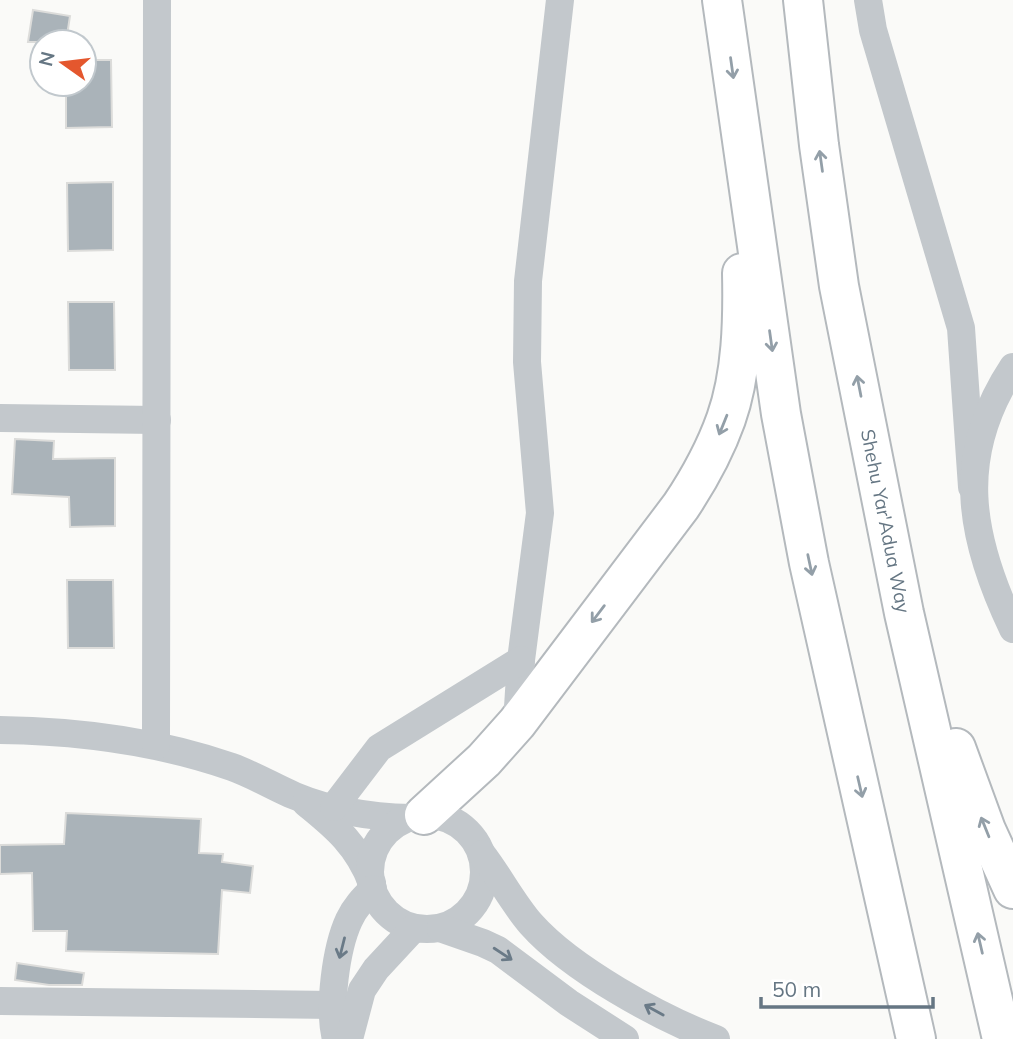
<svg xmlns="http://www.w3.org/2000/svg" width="1013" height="1039" font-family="Mulish,sans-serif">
	<rect width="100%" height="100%" fill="#fafaf8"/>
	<g fill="#aab3b9" stroke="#dcdcda" stroke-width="2">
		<polygon points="33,10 70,16 66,42 28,42"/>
		<polygon points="84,60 111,60 112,127 66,128 66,84 84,84"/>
		<polygon points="113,182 113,250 68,251 67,183"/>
		<polygon points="68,302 114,302 115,370 69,370"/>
		<polygon points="15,439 54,441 53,459 115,458 115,526 70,527 69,497 12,494"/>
		<polygon points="67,580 113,580 114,648 68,648"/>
		<polygon points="66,813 201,819 199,853 223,854 222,862 253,866 250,893 222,890 218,954 66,951 67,931 33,931 32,873 0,874 0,845 64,844"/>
		<polygon points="17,963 84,973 82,985 49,985 15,980"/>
	</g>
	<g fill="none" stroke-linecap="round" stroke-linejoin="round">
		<g stroke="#b4b9bd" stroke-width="42">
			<g id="highway">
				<polyline points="722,0 781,414 809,563 916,1039"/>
				<path id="s1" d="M803 0 819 145 839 286 904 613 1002 1039"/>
				<polyline points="956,748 986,830 1013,889"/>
				<path d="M424 815 484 760 517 723 681 506C699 479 715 450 726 419 742 374 743 320 742 273"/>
			</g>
		</g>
		<g stroke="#c3c8cc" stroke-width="28">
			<polyline points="868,0 873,30 961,328 972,487"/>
			<path d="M1013 367C954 456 969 537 1013 629"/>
			<polyline points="0,418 157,420"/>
			<polyline points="517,723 521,660 540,513 527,362 528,281 560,0"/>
			<path d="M0 730C79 731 157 741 232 767 254 775 274 787 295 796 331 811 373 817 411 818"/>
			<polyline points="156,745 157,0"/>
			<path d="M306 803C336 827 358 846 372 883"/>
			<polyline points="334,807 379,748 521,660"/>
			<circle cx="427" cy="872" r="57"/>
			<path d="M482 854C499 876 512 902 531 924 571 969 660 1018 716 1039"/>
			<polyline points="440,928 483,943 498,950 569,1003 625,1039"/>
			<polyline points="0,1001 334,1005"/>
			<path d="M336 1039C328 1008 336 948 349 920 355 907 363 899 373 889"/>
			<polyline points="349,1039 362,990 376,969 414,928"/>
		</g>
		<use href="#highway" stroke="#fff" stroke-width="38"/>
	</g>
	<defs><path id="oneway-shaft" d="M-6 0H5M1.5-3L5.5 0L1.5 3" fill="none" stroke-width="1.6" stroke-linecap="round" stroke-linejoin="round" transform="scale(1.75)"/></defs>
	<g stroke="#939fa8">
		<use href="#oneway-shaft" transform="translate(732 68) rotate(82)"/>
		<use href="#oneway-shaft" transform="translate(821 161) rotate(-98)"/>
		<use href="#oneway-shaft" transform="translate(771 341) rotate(82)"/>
		<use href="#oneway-shaft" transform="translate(859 386) rotate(-101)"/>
		<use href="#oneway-shaft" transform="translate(723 425) rotate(112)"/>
		<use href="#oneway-shaft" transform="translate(810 565) rotate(78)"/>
		<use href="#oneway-shaft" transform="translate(598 614) rotate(127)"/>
		<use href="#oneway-shaft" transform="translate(860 787) rotate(77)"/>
		<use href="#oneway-shaft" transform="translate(985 827) rotate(-112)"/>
		<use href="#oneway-shaft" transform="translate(980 943) rotate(-103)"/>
	</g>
	<g stroke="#6a7a87">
		<use href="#oneway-shaft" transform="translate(342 948) rotate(104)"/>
		<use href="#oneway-shaft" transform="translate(503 954) rotate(33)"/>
		<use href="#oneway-shaft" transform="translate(654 1010) rotate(-151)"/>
	</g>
	<g text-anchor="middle" stroke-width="7" stroke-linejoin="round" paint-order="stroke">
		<g font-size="19" fill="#657683" stroke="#fff">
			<text dy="7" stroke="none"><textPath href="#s1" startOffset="528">Shehu Yar'Adua Way</textPath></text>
		</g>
	</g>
	<g transform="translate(63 63) rotate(284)"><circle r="33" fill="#ffffff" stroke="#c1c8cd" stroke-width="2"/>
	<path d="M0-5L12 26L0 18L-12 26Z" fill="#e4572e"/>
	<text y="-10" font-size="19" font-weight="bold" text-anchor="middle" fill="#657683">N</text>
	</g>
	<path d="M761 997v10h172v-10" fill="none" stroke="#657683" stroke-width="3.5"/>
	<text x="772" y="997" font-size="21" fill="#657683" stroke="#ffffff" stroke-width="5" paint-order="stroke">50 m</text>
</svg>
